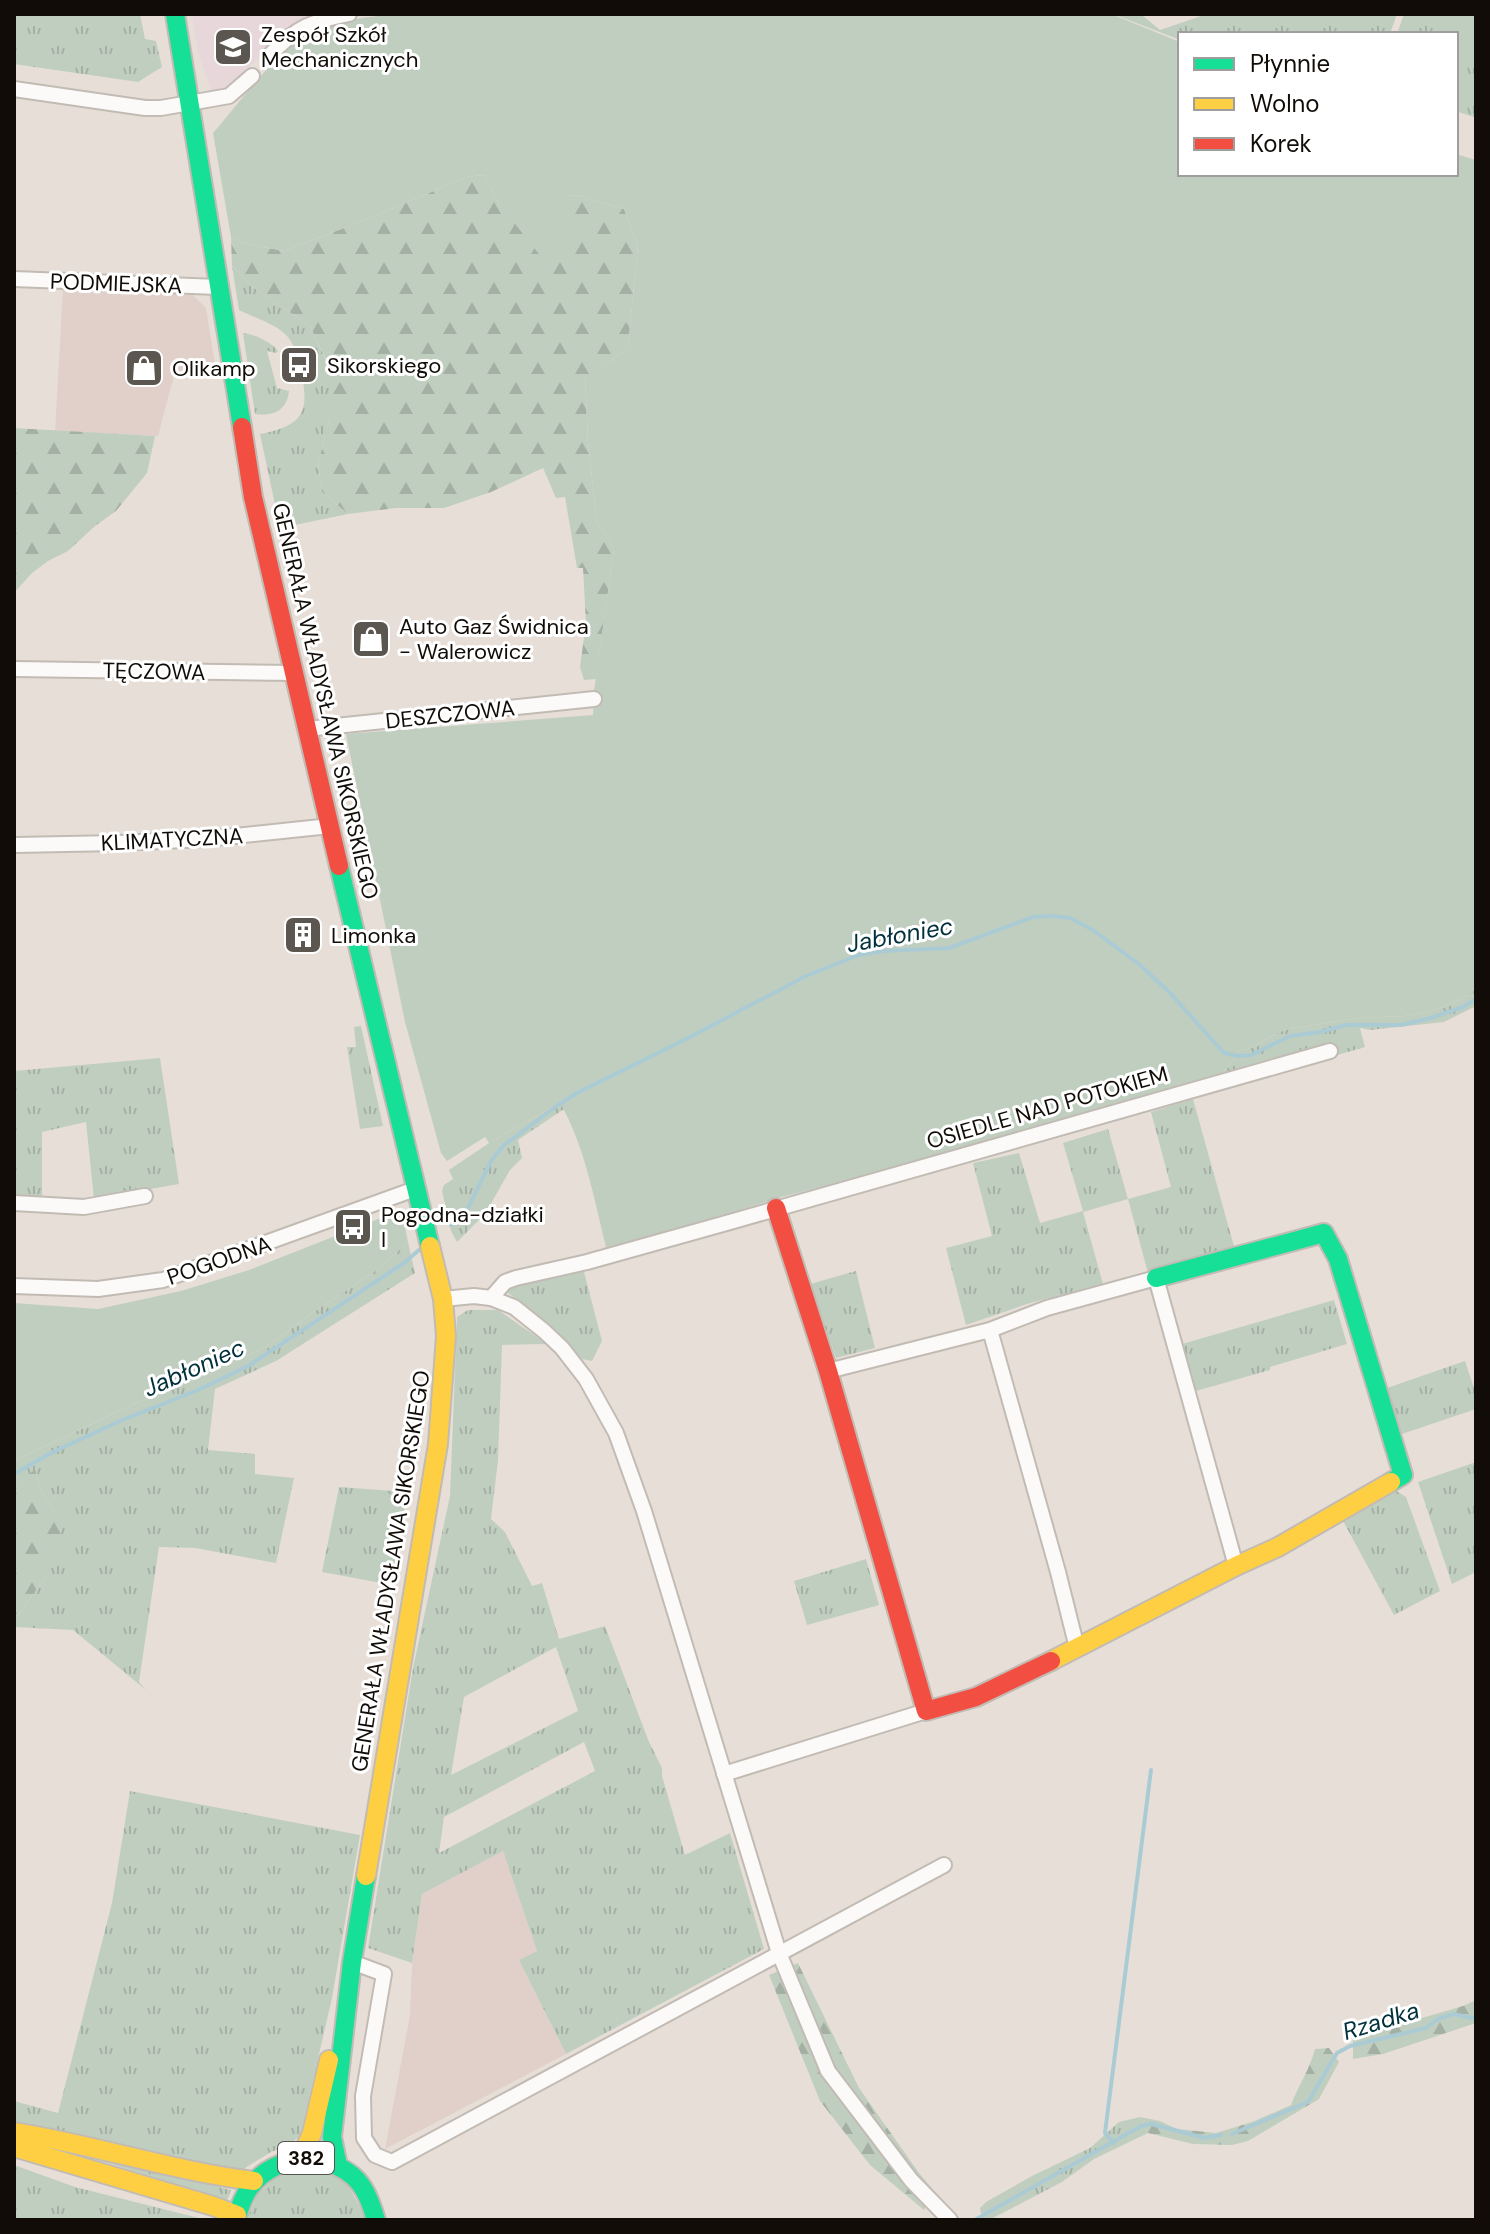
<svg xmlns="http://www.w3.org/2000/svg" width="1490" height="2234" font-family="'DM Sans',sans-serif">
	<defs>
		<pattern id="grass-tufts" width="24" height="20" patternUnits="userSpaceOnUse" patternTransform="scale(2)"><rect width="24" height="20" fill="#c0cec0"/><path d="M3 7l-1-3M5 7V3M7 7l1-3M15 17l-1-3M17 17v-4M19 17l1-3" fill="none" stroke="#a4b0a4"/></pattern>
		<pattern id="forest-firs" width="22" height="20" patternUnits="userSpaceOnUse" patternTransform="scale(2)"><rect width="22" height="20" fill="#c0cec0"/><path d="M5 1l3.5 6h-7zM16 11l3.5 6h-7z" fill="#a4b0a4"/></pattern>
	</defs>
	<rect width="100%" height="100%" fill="#e7dfd7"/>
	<g fill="#e0d0c9">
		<polygon points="63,290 192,294 206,308 216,371 175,372 158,436 55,431"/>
		<polygon points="503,1851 537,1951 519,1960 566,2054 385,2149 410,2015 412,1963 422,1894"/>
	</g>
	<polygon fill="#e7d7db" points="192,14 318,14 296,25 274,41 229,89 212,92 198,53"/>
	<g fill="url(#grass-tufts)" fill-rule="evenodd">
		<polygon points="14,14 140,14 145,39 156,41 162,67 138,82 14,64"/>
		<polygon points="1113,14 1141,14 1160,30 1207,14 1397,14 1390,34 1180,34 1180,40"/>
		<polygon points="1404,14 1476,14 1476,118 1456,111 1456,34 1397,34"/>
		<path d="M232 266 253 287 310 326 329 367V420L318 464 322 492 348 514 280 528 260 434C306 425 310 410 300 367 297 354 294 342 284 333 273 323 253 317 239 310Z"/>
		<path d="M243 333C254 334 271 342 278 351L276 353 267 351 277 388 289 391C287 410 274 417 255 414Z"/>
		<polygon points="1476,989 1476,1006 1444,1022 1370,1030 1360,1028 1365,1047 1334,1056 1331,1046 1199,1083 1221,1075 1240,1050 1248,1049 1284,1030 1357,1018 1405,1016 1432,1011 1463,998"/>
		<polygon points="361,1026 383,1126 360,1129 347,1047 356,1047 354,1027"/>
		<polygon points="160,1058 179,1184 94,1199 86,1122 42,1132 42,1198 14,1196 14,1071"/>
		<polygon points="1193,1099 1235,1250 1148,1273 1128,1199 1083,1212 1103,1284 1030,1303 966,1325 946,1248 992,1236 973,1163 1019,1153 1040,1223 1083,1211 1063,1143 1108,1129 1128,1199 1171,1187 1151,1112"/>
		<polygon points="560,1103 564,1109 518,1140 522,1158 510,1170 485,1214 457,1242 451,1231 442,1191 444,1185 453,1179 449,1170 489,1143"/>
		<polygon points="408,1242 415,1273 276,1361 215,1389 208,1450 255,1454 255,1474 294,1478 276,1563 195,1548 159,1547 139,1682 146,1690 73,1630 14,1627 14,1621 47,1575 56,1513 41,1491 35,1471 14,1484 14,1461 136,1403 226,1367 272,1343 312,1313 377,1270"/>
		<polygon points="583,1268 602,1341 592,1361 582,1359 549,1326 507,1292 515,1284"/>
		<polygon points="856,1271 875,1348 836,1358 810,1284"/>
		<polygon points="1334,1300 1347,1344 1270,1367 1270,1370 1196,1391 1182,1344"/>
		<path d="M468 1310H498L547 1344 502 1345 498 1460 491 1519 505 1532 532 1586 542 1583 559 1639 605 1626 649 1742 662 1768V1776L685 1855 730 1833 764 1949 566 2054 519 1960 537 1951 503 1851 422 1894 412 1963 368 1948 413 1668 450 1496 457 1317ZM556 1647 578 1711 451 1775 464 1697ZM584 1742 595 1771 439 1853 444 1817Z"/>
		<polygon points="1465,1361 1476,1394 1476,1409 1402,1434 1387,1388"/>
		<polygon points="1476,1462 1476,1572 1452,1584 1418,1482"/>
		<polygon points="339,1487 407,1492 392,1585 322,1572"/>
		<polygon points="1395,1490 1406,1497 1440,1591 1394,1615 1342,1519"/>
		<polygon points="866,1559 879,1605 807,1625 794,1581"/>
		<polygon points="130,1791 360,1835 332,1998 300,2136 287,2146 271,2152 240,2171 14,2122 14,2101 58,2113 112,1903"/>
		<polygon points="1140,2117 1148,2133 1094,2159 1062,2182 989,2220 982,2220 980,2208 986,2202 1032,2176 1090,2148 1119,2122"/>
		<polygon points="49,2144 231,2190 227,2201"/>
		<polygon points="14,2165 75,2187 207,2220 14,2220"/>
		<polygon points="317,2168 347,2183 367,2220 247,2220 257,2195 276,2177"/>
	</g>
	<g fill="url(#forest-firs)">
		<polygon points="484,175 500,205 568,195 581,196 624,209 638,246 628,347 612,360 585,377 588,442 597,522 614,549 596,679 584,680 580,667 586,623 583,568 577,568 565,497 556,498 543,468 491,492 444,508 396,508 348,514 322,492 318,464 329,420 329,366 310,326 253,287 232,266 231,237 243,243 284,251 380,214 466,177"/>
		<polygon points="14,428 155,436 147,473 116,511 95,526 68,551 48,561 32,573 14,593"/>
		<polygon points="35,1470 41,1491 56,1513 61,1536 47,1575 14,1621 14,1484"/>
		<polygon points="798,1963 859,2088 919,2173 935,2192 924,2210 870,2165 820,2101 769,1975"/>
		<polygon points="1476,2000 1476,2023 1383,2054 1353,2059 1353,2038 1463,2006"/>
		<path d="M1329 2048 1339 2062 1319 2099 1248 2141 1232 2145 1193 2144 1148 2133 1140 2117 1160 2121 1177 2129 1216 2133 1252 2122 1291 2105C1298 2086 1310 2069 1315 2049Z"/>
	</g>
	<g fill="#c0cec0">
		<path d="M390 14H1111L1180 42V174H1456V154L1476 160V989L1463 998 1432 1011 1405 1016 1357 1018 1284 1030 1248 1049 1240 1050 1221 1075 1199 1083 922 1162 781 1197 587 1259 606 1247C594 1199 585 1146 560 1103L489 1143 485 1137 447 1161 441 1153 405 1022 346 734 593 715 594 691 614 549 597 522 588 442 585 376 612 360 628 347 638 246 624 209 581 196 568 195 576 244 543 259 500 205 484 175 466 177 380 214 284 251 243 243 231 237 213 133C235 108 289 36 317 27 340 20 366 18 390 14Z"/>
		<polygon points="1462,14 1476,14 1476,69 1456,60 1456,34 1453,34"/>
		<polygon points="391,1214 404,1222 408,1242 377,1270 312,1313 272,1343 226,1367 136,1403 14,1461 14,1303 98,1309 181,1291 249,1270"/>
	</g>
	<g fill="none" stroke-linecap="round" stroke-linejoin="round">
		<g stroke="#abcbd4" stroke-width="4">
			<polyline points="451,1225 467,1210 491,1161 503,1146 558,1105 577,1093 690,1037 806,976 859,955 883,951 949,948 1033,917 1052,916 1070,918 1093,930 1140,965 1169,992 1224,1053 1239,1056 1251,1055 1290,1036 1320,1032 1346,1025 1401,1025 1431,1018 1463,1007 1476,999"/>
			<polyline points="14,1474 51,1453 120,1421 198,1390 248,1366 404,1263 419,1250"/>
			<polyline points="1232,2134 1308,2102 1337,2053 1350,2046 1426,2028 1438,2019 1454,2014 1476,2019"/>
			<polyline points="1114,2143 1105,2133 1151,1770"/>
			<polyline points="975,2220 1141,2126 1151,2124 1205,2138 1221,2135"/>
		</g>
		<g stroke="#c2bbb4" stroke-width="18">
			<g id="street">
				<path d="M270 55C296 27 313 21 349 14"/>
				<polyline points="14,89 145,108 161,108 229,96 252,76"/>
				<polyline points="14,279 218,287"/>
				<polyline points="14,669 294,673"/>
				<polyline points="307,729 594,699"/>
				<polyline points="14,845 118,843 207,839 330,826"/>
				<polyline points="14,1203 84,1207 145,1196"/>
				<polyline points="14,1286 98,1289 163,1280 415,1189"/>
				<polyline points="491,1298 505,1282 516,1278 587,1262 730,1222 1330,1051"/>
				<polyline points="443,1299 474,1296 491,1298 514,1307 544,1331 562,1348 586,1379 616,1433 644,1511 779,1953 828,2071 911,2180 950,2220"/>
				<polyline points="990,1330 1058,1572 1077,1648"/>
				<polyline points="828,1371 990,1330 1047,1308 1156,1278 1236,1566"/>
				<polyline points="724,1774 926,1711"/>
				<polyline points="352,1962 384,1974 363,2096 364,2138 375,2155 392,2162 944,1865"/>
			</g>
		</g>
		<g stroke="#c2bbb4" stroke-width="22">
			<g id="fast">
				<polyline points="175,14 242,427"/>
				<polyline points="339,866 430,1246"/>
				<polyline points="1156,1278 1324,1233 1338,1259 1403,1475 1391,1482"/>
				<polyline points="338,2166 332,2137 352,1962 366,1876"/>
				<path d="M236 2220C240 2207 243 2196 251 2186 276 2153 329 2151 357 2180 367 2191 372 2207 376 2220"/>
			</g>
		</g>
		<g stroke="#c2bbb4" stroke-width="22">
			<g id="slow">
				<polyline points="1051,1661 1236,1566 1278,1547 1391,1482"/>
				<polyline points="366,1876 438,1444 446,1336 443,1299 430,1246"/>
				<path d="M14 2132C95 2145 173 2171 254 2181"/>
				<polyline points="14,2147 213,2206 237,2215"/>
				<polyline points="301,2158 312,2133 329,2060"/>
			</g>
		</g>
		<g stroke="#c2bbb4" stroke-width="22">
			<g id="jam">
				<polyline points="242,427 253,497 339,866"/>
				<polyline points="776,1208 828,1371 926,1711 976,1697 1051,1661"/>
			</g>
		</g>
		<use href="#street" stroke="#fbfaf9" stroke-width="14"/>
		<use href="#fast" stroke="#16e098" stroke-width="18"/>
		<use href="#slow" stroke="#ffcf43" stroke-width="18"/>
		<use href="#jam" stroke="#f24e42" stroke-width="18"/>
	</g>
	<defs>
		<g id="university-square" transform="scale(2)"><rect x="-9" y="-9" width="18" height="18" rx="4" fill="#5c5650" stroke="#fff"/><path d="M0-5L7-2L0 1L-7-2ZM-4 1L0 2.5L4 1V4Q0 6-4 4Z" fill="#fff"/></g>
		<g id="bus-square" transform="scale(2)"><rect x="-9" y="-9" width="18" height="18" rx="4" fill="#5c5650" stroke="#fff"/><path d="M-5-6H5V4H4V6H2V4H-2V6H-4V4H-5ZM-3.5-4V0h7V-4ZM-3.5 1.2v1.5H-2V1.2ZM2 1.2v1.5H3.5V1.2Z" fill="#fff"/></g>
		<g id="shop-square" transform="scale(2)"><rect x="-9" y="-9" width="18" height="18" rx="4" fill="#5c5650" stroke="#fff"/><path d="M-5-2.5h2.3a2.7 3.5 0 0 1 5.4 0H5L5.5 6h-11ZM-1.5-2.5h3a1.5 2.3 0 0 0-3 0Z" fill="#fff"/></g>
		<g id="building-square" transform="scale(2)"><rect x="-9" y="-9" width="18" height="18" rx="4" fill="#5c5650" stroke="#fff"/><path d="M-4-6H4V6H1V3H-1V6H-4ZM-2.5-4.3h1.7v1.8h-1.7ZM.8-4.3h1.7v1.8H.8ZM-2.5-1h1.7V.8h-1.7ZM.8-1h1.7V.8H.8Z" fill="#fff"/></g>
	</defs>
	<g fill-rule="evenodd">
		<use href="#university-square" x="233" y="47"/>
		<use href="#bus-square" x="299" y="365"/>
		<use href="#shop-square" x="144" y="368"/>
		<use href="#shop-square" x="371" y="639"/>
		<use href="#building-square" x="303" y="935"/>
		<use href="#bus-square" x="353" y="1227"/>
	</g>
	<g text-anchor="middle" stroke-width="6" stroke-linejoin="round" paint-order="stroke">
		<rect fill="#fff" stroke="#585551" stroke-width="2" x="278" y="2142" width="56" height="32" rx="6"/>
		<g font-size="20" font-weight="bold" fill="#110c07">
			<text x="306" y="2165">382</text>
		</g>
		<g font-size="22" fill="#110c07" stroke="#fff" text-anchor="start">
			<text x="261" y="42">Zespół Szkół<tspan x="261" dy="25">Mechanicznych</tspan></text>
			<text x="327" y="373">Sikorskiego</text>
			<text x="172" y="376">Olikamp</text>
			<text x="399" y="634">Auto Gaz Świdnica<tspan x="399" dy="25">- Walerowicz</tspan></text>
			<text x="331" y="943">Limonka</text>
			<text x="381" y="1222">Pogodna-działki<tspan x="381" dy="25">I</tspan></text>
		</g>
		<g font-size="22" fill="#110c07" stroke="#fff">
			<text transform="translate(116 283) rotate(2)" y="8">PODMIEJSKA</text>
			<text transform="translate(154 671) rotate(1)" y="8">TĘCZOWA</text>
			<text transform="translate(326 701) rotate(77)" y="8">GENERAŁA WŁADYSŁAWA SIKORSKIEGO</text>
			<text transform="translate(450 714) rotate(-6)" y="8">DESZCZOWA</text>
			<text transform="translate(172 839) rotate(-3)" y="8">KLIMATYCZNA</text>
			<text transform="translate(1047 1107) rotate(-16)" y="8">OSIEDLE NAD POTOKIEM</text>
			<text transform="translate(219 1260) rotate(-19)" y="8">POGODNA</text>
			<text transform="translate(390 1571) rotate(-81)" y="8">GENERAŁA WŁADYSŁAWA SIKORSKIEGO</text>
		</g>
		<g font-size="24" font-style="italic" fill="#00303c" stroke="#fff">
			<text transform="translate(900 935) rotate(-10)" y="8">Jabłoniec</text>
			<text transform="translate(194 1368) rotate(-24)" y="8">Jabłoniec</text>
			<text transform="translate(1381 2021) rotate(-17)" y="8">Rzadka</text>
		</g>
	</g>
	<rect width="1490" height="2234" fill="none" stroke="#110c07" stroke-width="32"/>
	<rect x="1178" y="32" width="280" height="144" fill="#ffffff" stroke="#a09e9c" stroke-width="2"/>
	<rect x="1194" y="58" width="40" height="12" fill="#16e098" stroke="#a09e9c" stroke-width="2"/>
	<text x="1250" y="72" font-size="24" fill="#110c07">Płynnie</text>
	<rect x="1194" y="98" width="40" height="12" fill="#ffcf43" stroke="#a09e9c" stroke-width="2"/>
	<text x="1250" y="112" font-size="24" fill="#110c07">Wolno</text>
	<rect x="1194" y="138" width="40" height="12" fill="#f24e42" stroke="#a09e9c" stroke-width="2"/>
	<text x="1250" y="152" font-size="24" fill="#110c07">Korek</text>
</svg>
